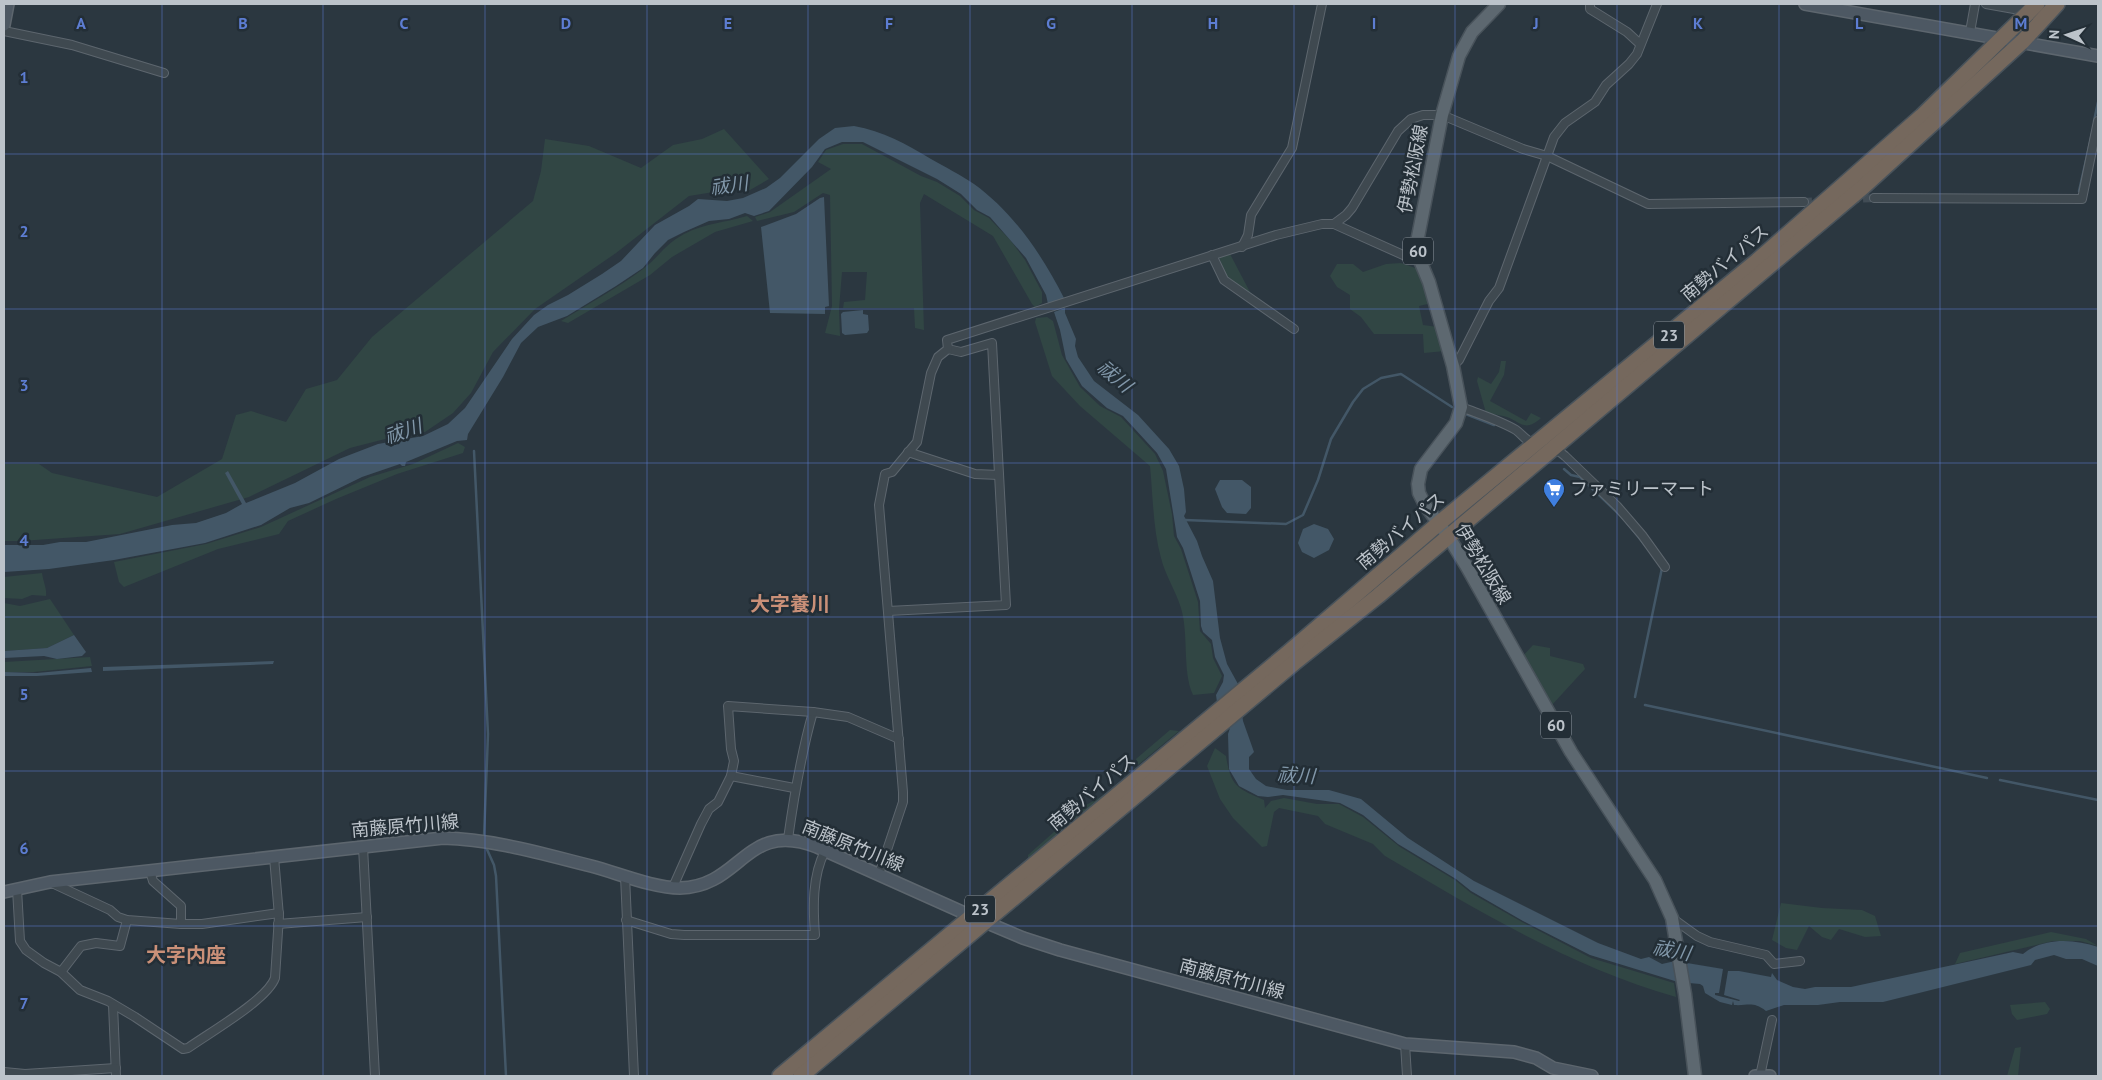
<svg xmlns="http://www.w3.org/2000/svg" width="2102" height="1080" font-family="'PT Sans','Noto Sans JP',sans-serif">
	<rect width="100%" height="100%" fill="#2b3740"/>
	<g fill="#314644">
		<polygon points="724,129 769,179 750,190 720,191 689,196 616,253 535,309 493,352 471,393 453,413 425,432 389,438 350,448 249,497 120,534 21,541 4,541 4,464 39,464 52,473 157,497 222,459 236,415 251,411 286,422 306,389 337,380 372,337 533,201 541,171 545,139 589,146 641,168 673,145 702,139"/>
		<polygon points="843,144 862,144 921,176 937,182 960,196 974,210 989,218 1011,241 1025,260 1042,292 1042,303 1035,307 1032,304 993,236 924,194 920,203 924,330 915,328 914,308 843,308 844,302 865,300 867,272 842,272 839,309 840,336 825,333 832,306 830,195 823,193 794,212 757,221 755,217 770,212 831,169 818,162 826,150"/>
		<path d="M747 216 753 221 715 232 672 257 650 275 568 323 561 321C588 304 618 288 643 269 659 257 664 245 684 234 706 223 724 223 747 216Z"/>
		<polygon points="1230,254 1251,294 1226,277 1219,257"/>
		<polygon points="1401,263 1421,270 1432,303 1419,306 1423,325 1438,327 1445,351 1424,353 1423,334 1374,334 1361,317 1350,309 1350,295 1337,287 1330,276 1337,264 1353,264 1363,272 1386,264"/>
		<path d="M1047 317 1053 321 1062 355 1080 387 1100 406 1121 417 1155 454 1163 471 1172 514 1174 536 1181 549 1198 602 1200 631 1211 644 1213 658 1222 676 1214 693 1193 695C1182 671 1189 635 1181 608 1176 591 1165 575 1161 558 1153 529 1153 497 1150 466L1080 406 1052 376 1035 322 1036 318Z"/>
		<path d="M1501 361H1506L1504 375 1490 401 1526 421 1531 413 1541 418C1525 432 1522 423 1507 417 1500 415 1493 414 1486 413L1477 381 1478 377 1491 384 1499 372Z"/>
		<polygon points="458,443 465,447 463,453 397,474 336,499 288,521 279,534 218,549 124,587 119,582 114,562 206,544 261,527 370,477 413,464"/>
		<path d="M42 573C43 581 47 589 46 596L32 595 22 599 4 598V577Z"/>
		<polygon points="50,599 74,635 47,648 4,651 4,603 20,606"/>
		<polygon points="1533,645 1550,648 1550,656 1583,664 1585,669 1551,706 1522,657"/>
		<polygon points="90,657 92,666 34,672 4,672 4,662"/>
		<polygon points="1170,730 1179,731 1138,765 1136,759"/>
		<path d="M1215 748 1226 756C1231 787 1237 788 1264 800L1265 808 1271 801 1284 798 1317 804H1339L1363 817 1400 847 1455 880 1471 893 1522 922 1591 958 1674 983 1676 997C1571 967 1479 911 1385 856L1373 844 1325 824 1318 816 1279 808 1274 812 1267 846 1262 847 1233 818 1220 799 1207 766Z"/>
		<polygon points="1114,789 1028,859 1028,855 1081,808"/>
		<polygon points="1781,903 1822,908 1862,910 1875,916 1881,936 1865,937 1839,929 1831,940 1822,937 1809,926 1797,950 1786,948 1772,940"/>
		<polygon points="2051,932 2086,939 2098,946 2080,941 2053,941 1955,964 1960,953"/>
		<polygon points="2045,1002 2050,1009 2047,1014 2017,1020 2012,1014 2010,1005"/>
		<polygon points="2021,1047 2018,1076 2007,1076 2015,1048"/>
	</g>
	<g fill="#435767">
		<path d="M854 126C883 131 906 144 931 159 945 167 961 175 974 184 1014 213 1042 255 1064 298L1048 304 1046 295 1026 258 990 217 977 210 961 194 937 179 863 142H842L825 149 812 167 769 211 754 216 745 213 729 219 709 221 684 232 668 240 655 253 643 268 616 286 567 316 538 327 521 343 503 377 468 434 467 440 457 441 406 462 405 466H402L400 464 362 477 309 503 290 508 261 525 205 543 114 560 49 569 4 572V545H43L60 542H86L172 525 196 523 226 513 242 504 225 473 228 471 246 503 295 483 339 459 378 444 423 436 448 424 465 408 512 339 534 315 548 305 568 295 602 274 621 261 655 225 689 206 698 199 727 201 743 198 766 188 780 178 819 139 835 128Z"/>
		<polygon points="824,197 829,306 825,307 825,314 770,313 761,227 796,214 820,198"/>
		<path d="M1065 308V313L1076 339 1075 346 1078 357 1094 381 1138 415 1169 449 1179 466 1184 489 1186 512 1184 516 1197 541 1202 556 1213 581 1220 638 1227 664 1238 684 1243 721 1254 752 1249 757V769L1256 779 1266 786 1287 790H1329L1361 799 1408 838 1474 881 1598 943 1641 959 1649 957 1662 964 1675 961 1723 969 1719 993H1715V995L1739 1001 1740 1000 1724 995 1728 971H1739L1771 977 1772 973 1777 980 1793 987 1805 989 1815 987H1851L2013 952 2023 954C2044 937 2074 939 2098 947V966L2082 959H2066L2054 955 2035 960 2031 965 1883 1002H1840L1818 1005H1784L1766 1011C1753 1001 1748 1006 1734 1005L1733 1001 1732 1005 1720 1002 1705 993 1703 986 1700 984 1678 982 1590 955 1523 921 1471 891 1456 879 1398 844 1363 815 1340 803 1283 795 1268 797 1258 796 1239 786 1229 769 1228 734 1230 728 1217 702 1216 695 1223 682 1224 675 1215 657 1212 640 1203 632 1201 626 1200 601 1183 548 1177 537 1166 469 1157 453 1123 416 1107 408 1082 386 1066 359 1060 330 1054 312Z"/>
		<polygon points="863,310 863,314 868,315 869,330 867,333 845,335 842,333 841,314 843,312"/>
		<polygon points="1220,480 1242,480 1251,487 1251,508 1246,514 1227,513 1222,507 1215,489"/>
		<polygon points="1314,524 1328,529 1334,539 1329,550 1314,558 1302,552 1298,543 1303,529"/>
		<polygon points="74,635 86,652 82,656 57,659 44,656 4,658 4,651 47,648"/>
		<polygon points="274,661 273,664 103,671 103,667"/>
		<polygon points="91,668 92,672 37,676 4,676 4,672 37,673"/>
	</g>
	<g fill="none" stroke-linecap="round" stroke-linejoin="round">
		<g stroke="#435767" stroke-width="2.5">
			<polyline points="2094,121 2098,102"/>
			<polyline points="2079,191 2093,129"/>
			<polyline points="1463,413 1494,425"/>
			<polyline points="474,451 488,734 484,837"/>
			<polyline points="1564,469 1571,475 1580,477 1624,519"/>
			<polyline points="1185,520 1286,524 1303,515 1318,480 1331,439 1353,402 1363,389 1381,378 1401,374 1452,407"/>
			<polyline points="1627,523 1649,550"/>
			<polyline points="1635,697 1662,568 1661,567"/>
			<polyline points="1645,705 1987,778"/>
			<polyline points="2000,780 2098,800"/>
			<polyline points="485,845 494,865 496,876 506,1076"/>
		</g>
		<g stroke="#414c55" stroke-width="8" stroke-dasharray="8 4" stroke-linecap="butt">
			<polyline points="1851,199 1874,198"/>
			<polyline points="1804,202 1824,201"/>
		</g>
		<g stroke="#5d666e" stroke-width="10">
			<g id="street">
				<polyline points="1590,4 1590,9 1627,32 1640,44"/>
				<polyline points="1986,4 2014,9 2020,4"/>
				<polyline points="4,31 72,45 164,73"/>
				<polyline points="1970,32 1975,4"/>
				<polyline points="1874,198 2082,199 2098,121"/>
				<polyline points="1334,224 1421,263"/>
				<polyline points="1242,247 1248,235 1251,215 1292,148 1322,4"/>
				<polyline points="1212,255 1224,280 1294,329"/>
				<polyline points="1453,366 1459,360 1489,301 1499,288 1554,137 1565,123 1595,102 1606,85 1629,64 1637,54 1657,4"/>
				<path d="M1461 407C1479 414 1499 420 1516 430 1523 435 1526 442 1535 443"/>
				<polyline points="1551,450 1560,452 1565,456 1617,506 1642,535 1665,567"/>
				<polyline points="908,452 975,474 999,475"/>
				<polyline points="888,611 1006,605 992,343 961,352 948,349"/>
				<polyline points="731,776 794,788"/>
				<path d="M788 839C794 796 801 754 813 712L848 717 899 739"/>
				<polyline points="363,847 375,1076"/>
				<polyline points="879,874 903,802 903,792 879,505 885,474 892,472 917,442 931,373 938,357 948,349 947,340 1276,235 1322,224 1334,224 1346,215 1352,208 1398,131 1411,119 1423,115 1442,115 1523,149 1547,156 1648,204 1804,202"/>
				<polyline points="625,876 634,1076"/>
				<polyline points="52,883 110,910 118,917 127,920 181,924 181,906 153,881 150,871"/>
				<polyline points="673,887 701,824 709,809 718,802 731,776 734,761 731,749 728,706 813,712"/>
				<path d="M17 889 20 941 26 950 44 963 61 972 80 990 108 1001 135 1017 183 1049 188 1048C209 1033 267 1000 275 978L279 916 274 857"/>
				<polyline points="1672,918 1697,936 1710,942 1766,955 1774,964 1800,961"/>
				<path d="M626 920 671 934 684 935H815C813 908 812 876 825 851"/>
				<polyline points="181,924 202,924 279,913"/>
				<polyline points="278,924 367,917"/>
				<polyline points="61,972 81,946 96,943 120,946 127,920"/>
				<polyline points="113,1005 116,1076"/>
				<polyline points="1405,1044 1407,1076"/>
				<polyline points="4,1072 25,1074 116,1068"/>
				<polyline points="1760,1076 1772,1020"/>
			</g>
		</g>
		<g stroke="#5d666e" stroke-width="14">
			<g id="secondary">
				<polyline points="1805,4 2098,56"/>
				<polyline points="4,25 8,4"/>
				<path d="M4 892 50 882 443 838C493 839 543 854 591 866 618 873 653 888 680 888 742 887 745 819 817 847L971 916 1023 938 1060 950 1405 1044 1514 1052 1536 1058 1553 1068 1592 1076"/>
				<polyline points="1755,1076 1770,1076"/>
			</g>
		</g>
		<g stroke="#48525a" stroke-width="15">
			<polyline id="primary" points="1499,4 1472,32 1459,56 1442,115 1417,242 1419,258 1429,282 1453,366 1461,407 1456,423 1421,469 1418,484 1419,493 1425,505 1448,536 1467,567 1571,752 1655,880 1672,918 1685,994 1695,1076"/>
		</g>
		<g stroke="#49535b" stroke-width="18">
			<g id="highway">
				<polyline points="780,1076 1289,652 1438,524 1757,261 1922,116 2037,4"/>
				<polyline points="801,1076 1294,663 1378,596 1863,187 2023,41 2057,4"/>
			</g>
		</g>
		<use href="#street" stroke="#3f4950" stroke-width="8"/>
		<use href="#secondary" stroke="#4d5863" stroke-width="11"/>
		<use href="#primary" stroke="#5d6870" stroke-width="12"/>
		<use href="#highway" stroke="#75685d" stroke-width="15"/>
	</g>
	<path fill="none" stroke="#5d7dd2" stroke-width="1" stroke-opacity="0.55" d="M162 4V1076M323 4V1076M485 4V1076M647 4V1076M808 4V1076M970 4V1076M1132 4V1076M1294 4V1076M1455 4V1076M1617 4V1076M1779 4V1076M1940 4V1076M4 154H2098M4 309H2098M4 463H2098M4 617H2098M4 771H2098M4 926H2098"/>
	<defs>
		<g id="supermarket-pin" transform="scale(1.125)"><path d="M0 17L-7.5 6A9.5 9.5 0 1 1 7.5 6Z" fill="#3f7fe0" stroke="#232e36"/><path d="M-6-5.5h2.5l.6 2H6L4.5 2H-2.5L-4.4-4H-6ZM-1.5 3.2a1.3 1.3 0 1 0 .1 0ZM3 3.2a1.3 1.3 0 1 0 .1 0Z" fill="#fff"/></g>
	</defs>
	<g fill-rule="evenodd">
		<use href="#supermarket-pin" x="1554" y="489"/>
	</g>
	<g text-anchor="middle" stroke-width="5" stroke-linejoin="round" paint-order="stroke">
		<g fill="#232e36" stroke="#8e969e" stroke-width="1">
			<rect x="1403" y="237.5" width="30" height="27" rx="4"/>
			<rect x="1654" y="321.5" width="30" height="27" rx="4"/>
			<rect x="1541" y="711.5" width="30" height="27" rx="4"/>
			<rect x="965" y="895.5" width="30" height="27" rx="4"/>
		</g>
		<g font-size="16" font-weight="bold" fill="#bcc3ca">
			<text x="1418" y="257">60</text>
			<text x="1669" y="341">23</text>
			<text x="1556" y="731">60</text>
			<text x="980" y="915">23</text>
		</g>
		<g font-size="18" fill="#bcc3ca" stroke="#232e36">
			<text transform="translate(1413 169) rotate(-79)" y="6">伊勢松阪線</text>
			<text transform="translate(1725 263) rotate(-40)" y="6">南勢バイパス</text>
			<text transform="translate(1401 531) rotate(-40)" y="6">南勢バイパス</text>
			<text transform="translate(1483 564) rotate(59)" y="6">伊勢松阪線</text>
			<text transform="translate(1092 792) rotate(-40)" y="6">南勢バイパス</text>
			<text transform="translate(405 826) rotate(-5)" y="6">南藤原竹川線</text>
			<text transform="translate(853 846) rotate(22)" y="6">南藤原竹川線</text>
			<text transform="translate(1232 979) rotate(15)" y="6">南藤原竹川線</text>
		</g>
		<g font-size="18" fill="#bcc3ca" stroke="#232e36" text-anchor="start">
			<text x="1570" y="495">ファミリーマート</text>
		</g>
		<g font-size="19" font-style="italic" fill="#8197a9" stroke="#232e36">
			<text transform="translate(729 185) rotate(-8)" y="7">祓川</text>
			<text transform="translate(1115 376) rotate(40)" y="7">祓川</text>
			<text transform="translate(403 431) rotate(-19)" y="7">祓川</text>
			<text transform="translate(1296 775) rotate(3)" y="7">祓川</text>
			<text transform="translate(1672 950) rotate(10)" y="7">祓川</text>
		</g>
		<g font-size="20" font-weight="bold" fill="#ca9078" stroke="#232e36">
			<text x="790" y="611">大字養川</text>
			<text x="186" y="962">大字内座</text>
		</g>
	</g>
	<g font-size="16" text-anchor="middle" font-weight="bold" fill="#5d7dd2" stroke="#232e36" stroke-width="5" stroke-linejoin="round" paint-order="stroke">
		<text x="81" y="29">A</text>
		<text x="243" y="29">B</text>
		<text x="404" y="29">C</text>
		<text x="566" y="29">D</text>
		<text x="728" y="29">E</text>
		<text x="889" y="29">F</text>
		<text x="1051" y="29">G</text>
		<text x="1213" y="29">H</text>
		<text x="1374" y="29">I</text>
		<text x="1536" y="29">J</text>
		<text x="1698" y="29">K</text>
		<text x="1859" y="29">L</text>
		<text x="2021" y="29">M</text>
		<text x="24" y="83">1</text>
		<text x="24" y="237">2</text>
		<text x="24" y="391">3</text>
		<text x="24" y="546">4</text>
		<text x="24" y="700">5</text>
		<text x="24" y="854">6</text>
		<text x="24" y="1009">7</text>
	</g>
	<rect width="2102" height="1080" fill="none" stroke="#bcc3ca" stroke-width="10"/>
	<g transform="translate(2067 35) rotate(273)" stroke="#232e36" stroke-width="4" paint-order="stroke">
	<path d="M0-4L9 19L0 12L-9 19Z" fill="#bcc3ca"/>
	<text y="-8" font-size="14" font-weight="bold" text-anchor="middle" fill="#bcc3ca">N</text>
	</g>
</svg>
